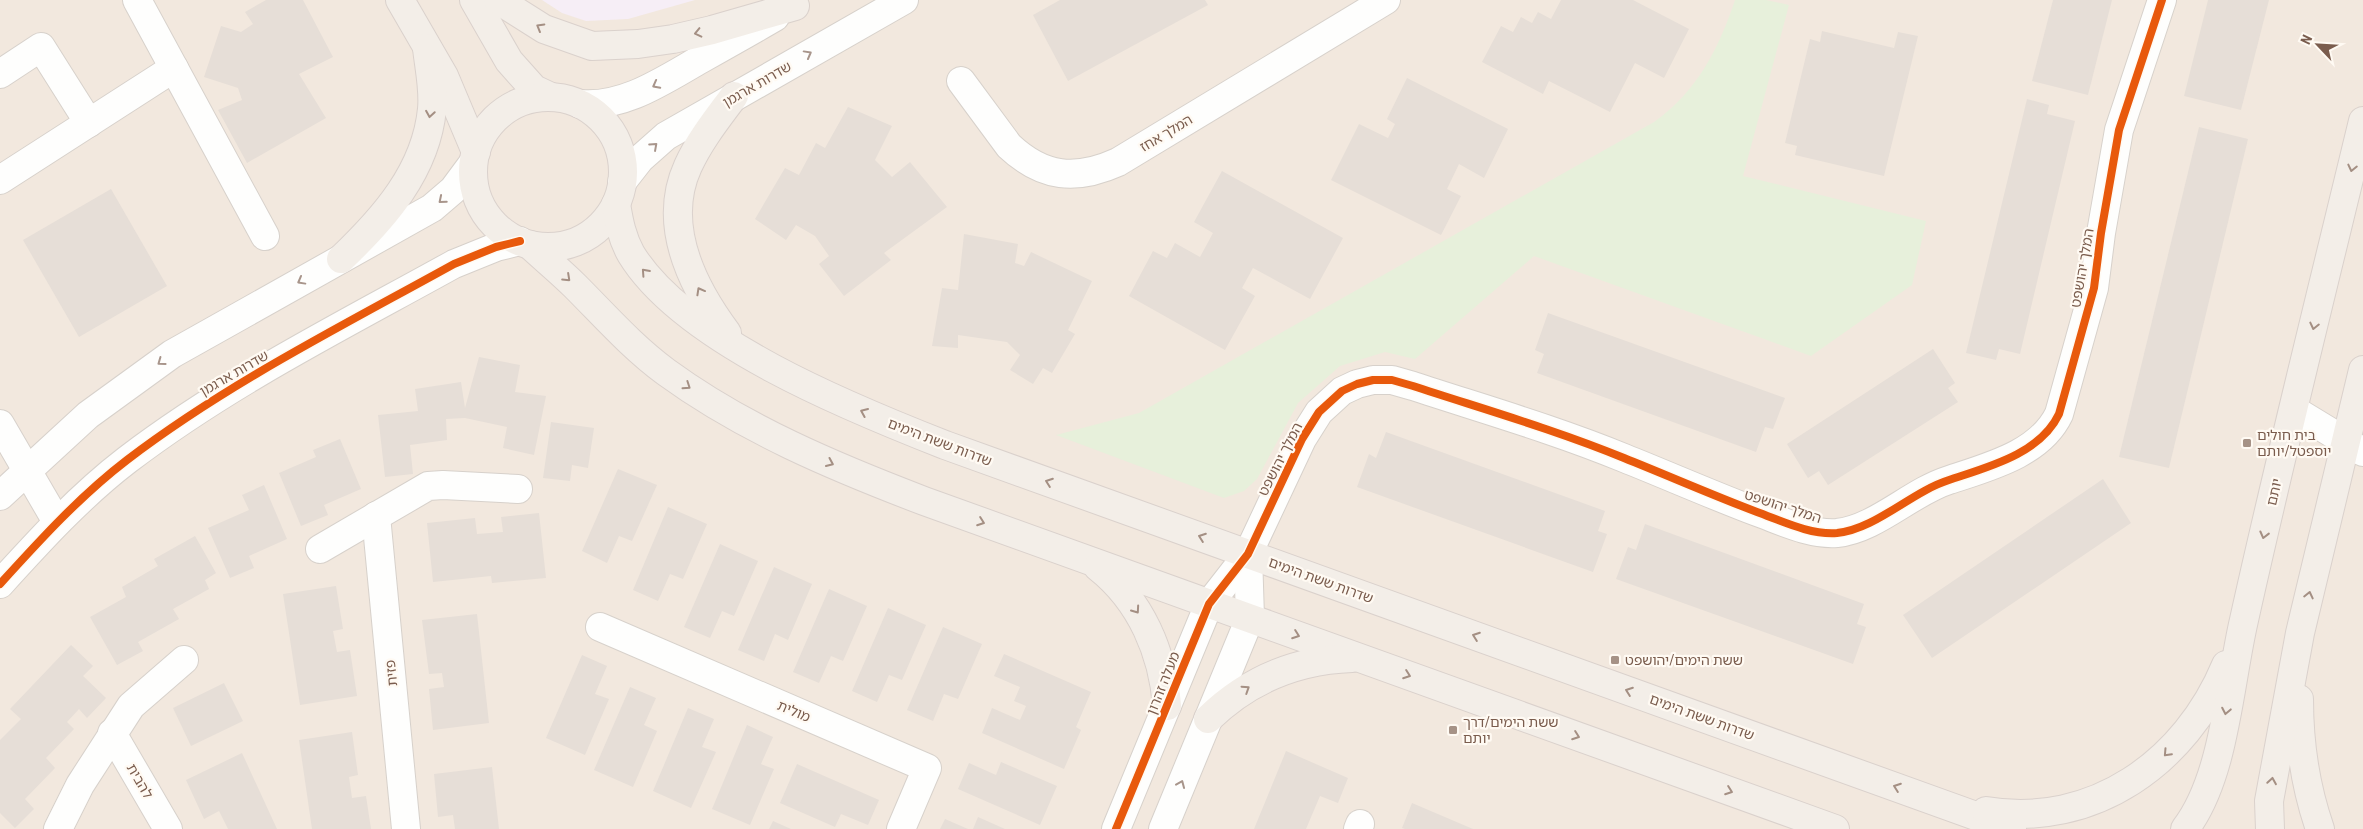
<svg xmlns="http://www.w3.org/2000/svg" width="2363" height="829" font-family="'Roboto Condensed','Noto Sans Hebrew',sans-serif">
	<rect width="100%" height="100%" fill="#f9f5f0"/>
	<rect fill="#f2e8de" x="0" y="0" width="2363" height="829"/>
	<polygon fill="#f6eef6" points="542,0 695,0 628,19 586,21 562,13"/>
	<path fill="#e7f0db" d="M1735 0H1766L1789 5 1743 176 1926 221 1912 285 1811 356 1534 256 1415 359 1385 352 1340 366 1298 403 1257 479 1244 491 1224 498 1056 435 1139 413 1654 122C1697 92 1719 48 1735 0Z"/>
	<g fill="#e6ded7">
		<polygon points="266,0 303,0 333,57 299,74 326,118 247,163 218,110 242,100 238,88 204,77 221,26 241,32 253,24 245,12"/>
		<polygon points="1060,0 1205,0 1208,5 1068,81 1033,15"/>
		<polygon points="1561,0 1633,0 1689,29 1664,78 1635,63 1610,112 1549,81 1543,94 1482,62 1501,26 1513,32 1521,17 1532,23 1538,12 1551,19"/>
		<polygon points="2053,0 2112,0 2088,95 2032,81"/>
		<polygon points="2208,0 2269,0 2241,110 2184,96"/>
		<polygon points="1822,31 1894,48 1898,32 1918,36 1884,176 1795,155 1797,146 1785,143 1810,39 1820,42"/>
		<polygon points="1407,78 1508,129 1484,178 1459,164 1447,189 1461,196 1441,235 1331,180 1359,124 1388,138 1395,124 1387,119"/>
		<polygon points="2027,99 2049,105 2047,114 2075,121 2020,354 1999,349 1996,360 1966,353"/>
		<polygon points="848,107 892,126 875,160 892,177 910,162 947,207 884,253 891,260 844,296 819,264 829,256 815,236 796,225 786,240 755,219 785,168 799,175 816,143 825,148"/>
		<polygon points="2199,127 2248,139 2169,468 2119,457"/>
		<polygon points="1222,171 1343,238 1310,299 1253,268 1242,288 1255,296 1225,350 1129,296 1153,251 1167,258 1175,243 1200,257 1213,233 1194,222"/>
		<polygon points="111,189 167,286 79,337 23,240"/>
		<polygon points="964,234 1018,244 1015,263 1024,266 1031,252 1092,281 1068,330 1075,334 1052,373 1043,368 1033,384 1010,370 1020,355 1007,342 958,335 958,348 932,346 942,288 958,290"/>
		<polygon points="1548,313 1785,398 1773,429 1765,427 1756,452 1537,373 1544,354 1535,350"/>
		<polygon points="1933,349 1955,383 1948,388 1958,402 1828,485 1819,471 1808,478 1787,444"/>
		<polygon points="479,357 520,365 515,392 546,396 534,455 503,448 507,427 465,418 446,419 447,440 410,445 413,474 385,477 378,415 418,411 415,389 461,382 465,408"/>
		<polygon points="551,422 594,428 588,468 572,465 570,481 543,478"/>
		<polygon points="1386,432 1605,511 1598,531 1607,534 1593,572 1357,487 1369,454 1376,458"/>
		<polygon points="340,439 361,489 324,505 328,515 301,526 279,473 316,457 313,450"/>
		<polygon points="618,469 657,485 632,541 619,536 607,563 582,551"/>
		<polygon points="2103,479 2131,523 1932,658 1903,615"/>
		<polygon points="264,485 287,539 249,556 254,568 230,578 208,528 249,510 242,495"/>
		<polygon points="668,507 707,524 683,579 670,574 658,601 633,590"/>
		<polygon points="539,513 546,578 492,583 491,576 433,582 427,523 475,518 477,534 503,532 501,517"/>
		<polygon points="1645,524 1864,604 1857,624 1866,627 1853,664 1616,579 1628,547 1636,550"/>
		<polygon points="195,536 216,573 205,580 209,589 173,609 179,619 138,642 143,651 117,665 90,617 126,597 122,587 158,566 154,559"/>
		<polygon points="720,544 758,561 734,616 722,611 710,638 684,627"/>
		<polygon points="774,567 812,584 788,640 775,634 764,661 738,650"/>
		<polygon points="336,586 343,629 333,631 337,652 350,650 357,696 300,705 283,594"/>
		<polygon points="829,589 867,606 843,661 831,656 819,683 793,672"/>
		<polygon points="888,608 926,625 902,680 889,675 877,702 852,691"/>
		<polygon points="477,614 489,723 433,730 429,689 444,687 442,673 429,674 422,620"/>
		<polygon points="943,627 982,644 958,699 944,694 933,721 907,710"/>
		<polygon points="71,645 93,666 83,676 106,698 87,718 79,709 67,722 74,729 46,758 55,768 25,799 34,809 15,828 0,813 0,740 21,719 10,709"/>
		<polygon points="1004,654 1091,692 1076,727 1081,730 1064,769 982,733 992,708 1020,720 1026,706 1014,701 1020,687 994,676"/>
		<polygon points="582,655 607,666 595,694 609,699 585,755 546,738"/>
		<polygon points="224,683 243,721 191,746 173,708"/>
		<polygon points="630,687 656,698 644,725 657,731 633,787 594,770"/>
		<polygon points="688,708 714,719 702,747 716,752 691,808 653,791"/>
		<polygon points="747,725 773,737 761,764 774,769 750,825 712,809"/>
		<polygon points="352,732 358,775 349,777 352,798 366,796 371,829 312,829 299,740"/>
		<polygon points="1286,751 1348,778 1338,803 1320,796 1306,829 1254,829"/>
		<polygon points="242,753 277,829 228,829 219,811 204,819 186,780"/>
		<polygon points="1001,762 1057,786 1040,825 958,789 969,763 996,775"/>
		<polygon points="797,764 879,800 868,825 841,814 835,827 780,803"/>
		<polygon points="492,767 499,829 455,829 453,815 438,817 434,774"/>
		<polygon points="1412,803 1473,829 1405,829 1402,828"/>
		<polygon points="978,817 1005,829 973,829"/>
		<polygon points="945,819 968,829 940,829"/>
		<polygon points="773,821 791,829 769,829"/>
	</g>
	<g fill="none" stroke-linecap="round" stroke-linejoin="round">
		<g stroke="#d7d1cb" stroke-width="30">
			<g id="minor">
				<polyline points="137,0 265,236"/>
				<polyline points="0,74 41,47 89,123"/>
				<path d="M961 81 1009 146C1043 178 1076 181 1118 162L1386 0"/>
				<path d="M580 104C624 108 664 80 701 59 726 45 751 31 775 17"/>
				<polyline points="0,180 174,68"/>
				<polyline points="622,182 640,159 666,136 904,0"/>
				<polyline points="2294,410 2363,452"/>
				<polyline points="0,424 57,522"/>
				<polyline points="0,496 88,415 172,354 432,208 453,190 473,163"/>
				<polyline points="376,516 406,829"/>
				<polyline points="320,549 428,486 443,485 518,489"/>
				<path d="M0 584C40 540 80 496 127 460 228 383 342 326 454 264L496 247 520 241"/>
				<polyline points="600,627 927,768 901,829"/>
				<polyline points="112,733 168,829"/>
				<polyline points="58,829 80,785 131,706 184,660"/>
				<path d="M1116 829 1209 604 1248 554 1302 439 1319 412 1342 391 1357 384 1373 380H1392L1413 386C1483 409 1556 430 1624 458 1669 476 1712 495 1757 512 1782 521 1810 535 1837 533 1876 529 1911 492 1949 480 1988 467 2040 454 2059 414L2094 288 2101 233 2119 130 2162 0"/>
				<polyline points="1163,829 1250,618 1248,554"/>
				<polyline points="1358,829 1360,824"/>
			</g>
		</g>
		<g stroke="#dad1cc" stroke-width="30">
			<g id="major">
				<polyline points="400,0 444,76 476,152"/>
				<polyline points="474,0 509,61 534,89 551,97"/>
				<polyline points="498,0 544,29 592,46 638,44 673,39 712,30 795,6"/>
				<circle cx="548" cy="172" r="75"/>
				<path d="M616 204C619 222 622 238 631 254 684 341 853 409 945 445L2012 829"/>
				<path d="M530 245C545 259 561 272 575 286 605 316 632 347 666 372 744 429 835 467 924 501L1835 829"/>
				<path d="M341 259C384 218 426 171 432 109 434 89 429 67 427 48"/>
				<path d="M727 333C692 286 661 225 688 166 700 140 717 119 734 96"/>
				<path d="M1098 567C1141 601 1163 653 1167 706"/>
				<path d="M2299 699C2299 745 2305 786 2320 829"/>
				<path d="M1208 719C1248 680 1295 660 1352 658"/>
				<path d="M1986 811C2093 829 2186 762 2226 665"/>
				<path d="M2185 829C2225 777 2229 684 2244 620 2281 453 2323 287 2363 121"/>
				<polyline points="2270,829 2269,801 2300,633 2363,370"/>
			</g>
		</g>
		<use href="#minor" stroke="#fefefd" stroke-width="28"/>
		<use href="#major" stroke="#f3eee8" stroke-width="28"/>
		<g stroke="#fffaf3" stroke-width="11">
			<g id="cycleway">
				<path d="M0 584C40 540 80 496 127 460 228 383 342 326 454 264L496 247 520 241"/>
				<path d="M1116 829 1209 604 1248 554 1302 439 1319 412 1342 391 1357 384 1373 380H1392L1413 386C1483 409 1556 430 1624 458 1669 476 1712 495 1757 512 1782 521 1810 535 1837 533 1876 529 1911 492 1949 480 1988 467 2040 454 2059 414L2094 288 2101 233 2119 130 2162 0"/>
			</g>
		</g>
		<use href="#cycleway" stroke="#e8590c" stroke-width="8"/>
	</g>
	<defs><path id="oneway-chevron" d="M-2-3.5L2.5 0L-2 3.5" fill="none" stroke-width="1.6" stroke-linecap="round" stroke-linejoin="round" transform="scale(1.25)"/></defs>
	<g stroke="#a48f83">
		<use href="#oneway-chevron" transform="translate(540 27) rotate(-150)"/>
		<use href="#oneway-chevron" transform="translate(698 33) rotate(167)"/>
		<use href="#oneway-chevron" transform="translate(430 114) rotate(99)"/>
		<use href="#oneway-chevron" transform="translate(2352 168) rotate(103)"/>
		<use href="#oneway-chevron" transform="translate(645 272) rotate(-132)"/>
		<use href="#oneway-chevron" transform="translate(567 278) rotate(43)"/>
		<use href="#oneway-chevron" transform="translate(700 291) rotate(-119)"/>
		<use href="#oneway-chevron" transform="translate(2314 326) rotate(103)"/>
		<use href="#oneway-chevron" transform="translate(687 386) rotate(34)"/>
		<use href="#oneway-chevron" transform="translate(864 412) rotate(-157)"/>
		<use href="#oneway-chevron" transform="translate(830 463) rotate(24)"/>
		<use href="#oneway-chevron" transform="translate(1049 482) rotate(-160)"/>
		<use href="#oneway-chevron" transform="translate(981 522) rotate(20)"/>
		<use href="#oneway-chevron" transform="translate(2264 535) rotate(104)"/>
		<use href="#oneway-chevron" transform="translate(1202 537) rotate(-160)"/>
		<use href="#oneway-chevron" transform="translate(2309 595) rotate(-77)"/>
		<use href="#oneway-chevron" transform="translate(1136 610) rotate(55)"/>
		<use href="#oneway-chevron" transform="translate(1296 635) rotate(20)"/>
		<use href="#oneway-chevron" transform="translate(1476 636) rotate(-160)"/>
		<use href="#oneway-chevron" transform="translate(1407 675) rotate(20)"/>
		<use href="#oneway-chevron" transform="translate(1246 689) rotate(-33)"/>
		<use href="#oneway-chevron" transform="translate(1629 691) rotate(-160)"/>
		<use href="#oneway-chevron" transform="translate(2226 711) rotate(101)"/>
		<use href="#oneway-chevron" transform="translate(1576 736) rotate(20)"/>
		<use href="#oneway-chevron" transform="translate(2167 753) rotate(133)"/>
		<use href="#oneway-chevron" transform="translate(2272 781) rotate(-81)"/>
		<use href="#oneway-chevron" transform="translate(1897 787) rotate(-160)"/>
		<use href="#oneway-chevron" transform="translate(1729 791) rotate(20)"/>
	</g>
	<g stroke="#a8958b">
		<use href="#oneway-chevron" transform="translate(808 54) rotate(-29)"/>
		<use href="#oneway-chevron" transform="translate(656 85) rotate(152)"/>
		<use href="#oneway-chevron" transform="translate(654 146) rotate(-42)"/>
		<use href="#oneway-chevron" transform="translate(442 200) rotate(140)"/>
		<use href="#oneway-chevron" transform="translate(301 281) rotate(151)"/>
		<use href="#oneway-chevron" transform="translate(161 362) rotate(144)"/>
		<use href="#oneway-chevron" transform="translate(1181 784) rotate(-67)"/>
	</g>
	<g fill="#a69286" stroke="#fffaf3" stroke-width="2">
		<rect x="2242" y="438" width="10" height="10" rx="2.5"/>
		<rect x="1610" y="655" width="10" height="10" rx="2.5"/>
		<rect x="1448" y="725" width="10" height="10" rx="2.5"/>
	</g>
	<g text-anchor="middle" stroke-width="4.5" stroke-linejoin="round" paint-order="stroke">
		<g font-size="14" fill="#7a5c4d" stroke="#fffaf3">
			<text transform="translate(757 84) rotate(-30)" y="5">שדרות ארגמן</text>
			<text transform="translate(1166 133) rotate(-31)" y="5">המלך אחז</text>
			<text transform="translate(2082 268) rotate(-80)" y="5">המלך יהושפט</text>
			<text transform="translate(234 373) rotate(-30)" y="5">שדרות ארגמן</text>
			<text transform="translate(940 442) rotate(21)" y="5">שדרות ששת הימים</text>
			<text transform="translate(1280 459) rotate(-63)" y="5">המלך יהושפט</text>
			<text transform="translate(2274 492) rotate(-77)" y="5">יותם</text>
			<text transform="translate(1783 506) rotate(18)" y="5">המלך יהושפט</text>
			<text transform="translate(1321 580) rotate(20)" y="5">שדרות ששת הימים</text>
			<text transform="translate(391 673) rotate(-95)" y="5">פזית</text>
			<text transform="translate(1163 683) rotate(-68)" y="5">מעלה זהרון</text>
			<text transform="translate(794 711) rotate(23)" y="5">מולית</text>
			<text transform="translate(1702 717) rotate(20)" y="5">שדרות ששת הימים</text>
			<text transform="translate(140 781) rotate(60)" y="5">להבית</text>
		</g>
		<g font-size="14" fill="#7a5c4d" stroke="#fffaf3" text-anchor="start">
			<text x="2257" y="440">בית חולים<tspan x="2257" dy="16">יוספטל/יותם</tspan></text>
			<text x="1625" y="665">ששת הימים/יהושפט</text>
			<text x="1463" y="727">ששת הימים/דרך<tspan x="1463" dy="16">יותם</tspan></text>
		</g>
	</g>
	<g transform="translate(2318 45) rotate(295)" stroke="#fffaf3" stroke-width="4" paint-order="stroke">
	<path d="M0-4L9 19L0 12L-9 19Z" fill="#7a5c4d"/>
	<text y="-8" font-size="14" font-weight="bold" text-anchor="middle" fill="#7a5c4d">N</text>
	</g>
</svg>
